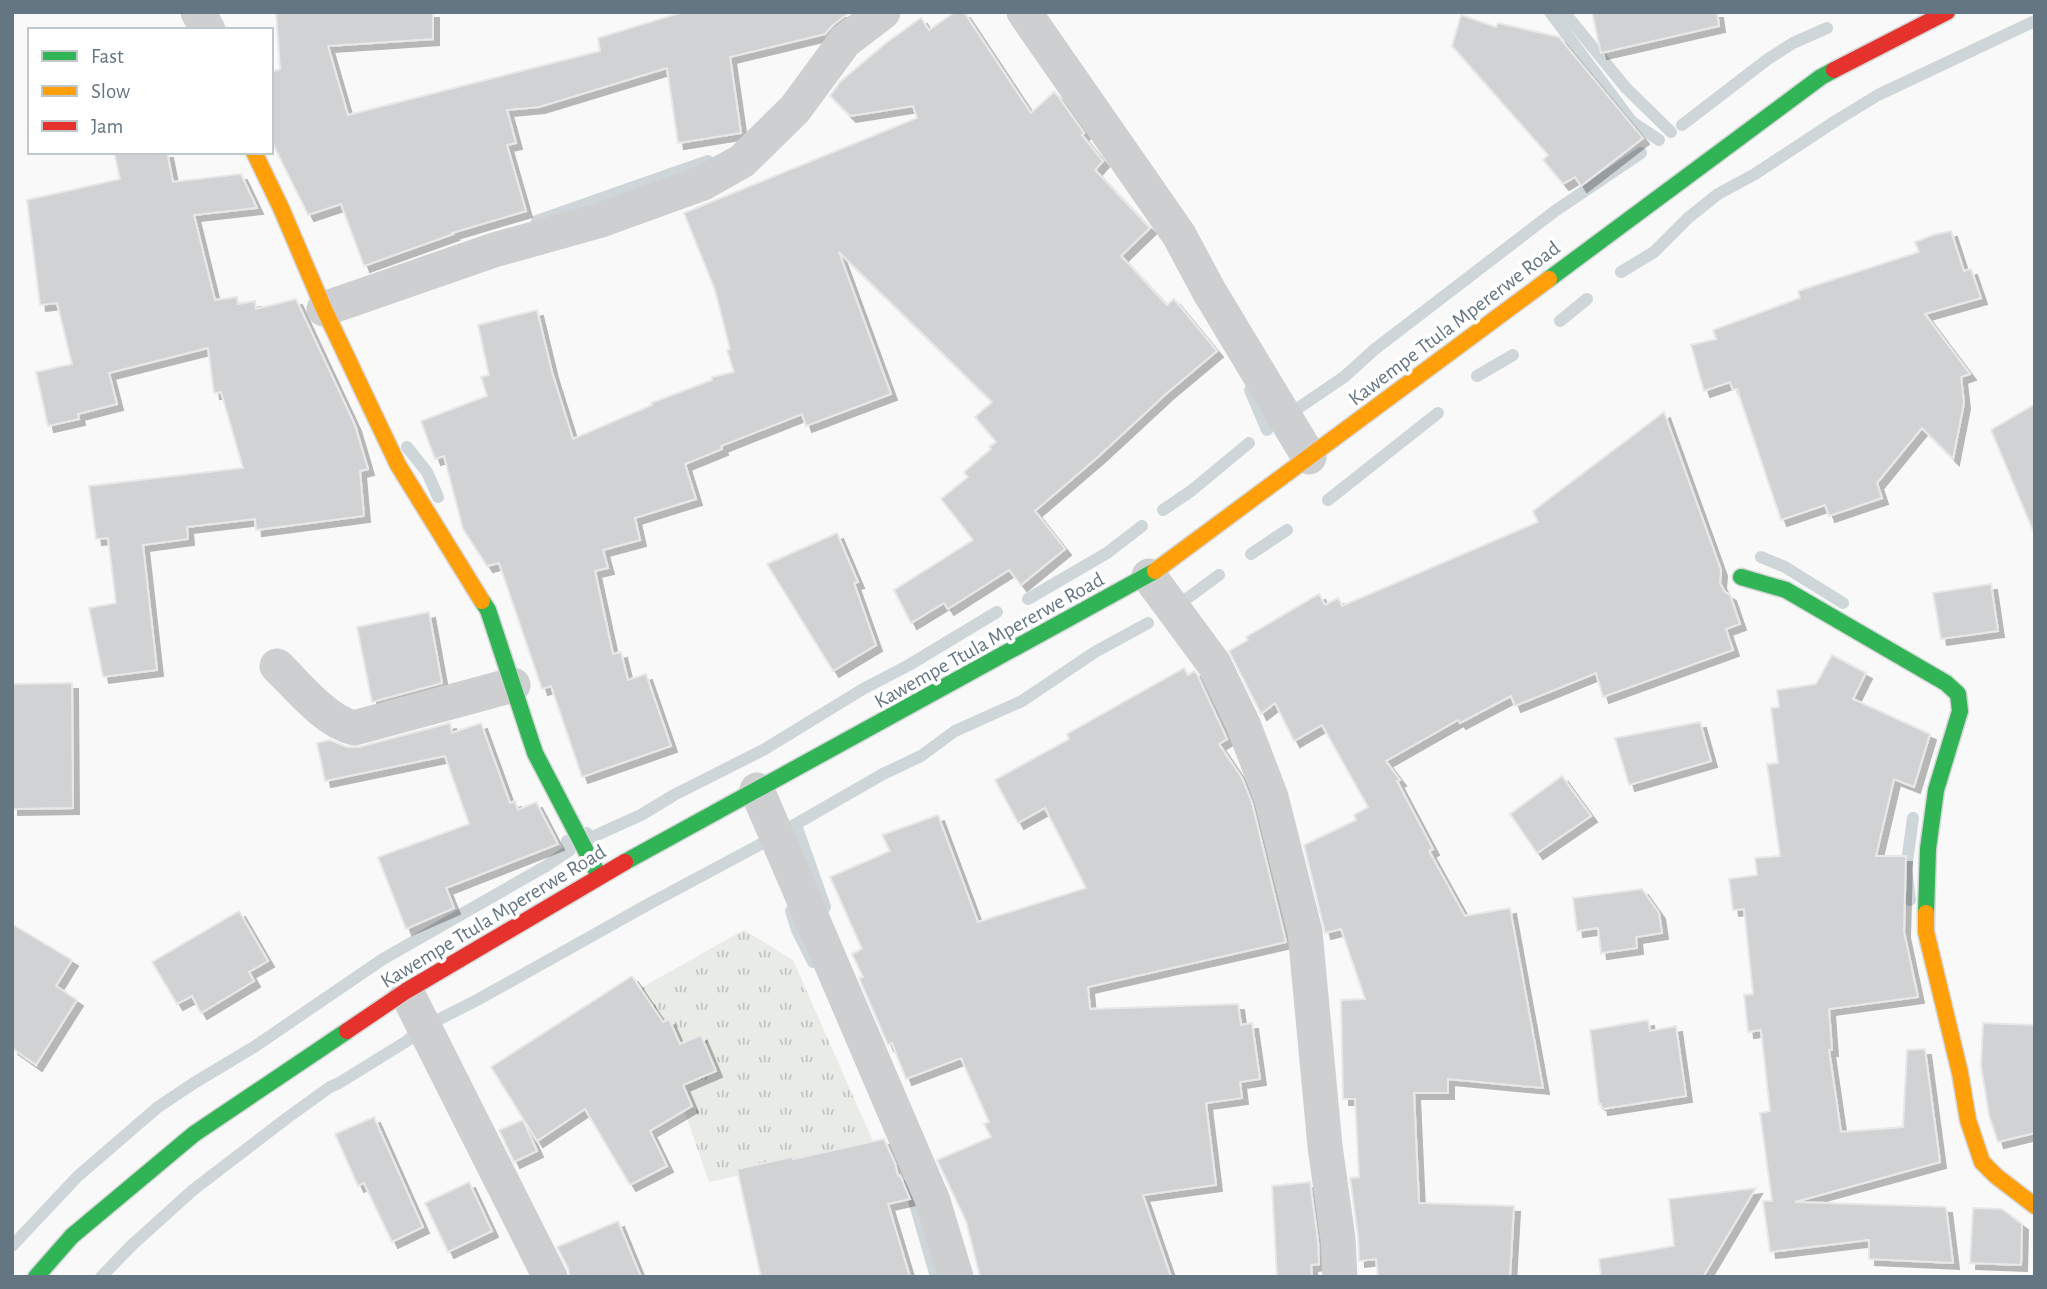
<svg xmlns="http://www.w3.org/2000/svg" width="2047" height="1289" font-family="'Alegreya Sans',sans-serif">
	<defs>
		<pattern id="grass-tufts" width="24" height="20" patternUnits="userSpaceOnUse" patternTransform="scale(1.75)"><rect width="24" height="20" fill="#e8ebe6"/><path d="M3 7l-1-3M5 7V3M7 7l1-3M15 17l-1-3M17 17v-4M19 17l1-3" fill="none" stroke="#c0c3c0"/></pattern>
		<filter id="shadow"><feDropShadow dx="6" dy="6" stdDeviation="0" flood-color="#0004"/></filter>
	</defs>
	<rect width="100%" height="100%" fill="#f9f9f9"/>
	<polygon fill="url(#grass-tufts)" points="744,930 793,960 875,1146 709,1182 658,1034 639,989"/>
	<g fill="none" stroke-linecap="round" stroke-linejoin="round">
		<g stroke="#ced6d9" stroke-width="12">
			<polyline points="1550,12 1632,122 1659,140"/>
			<polyline points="1564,12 1626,88 1671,132"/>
			<polyline points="1682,125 1768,59 1793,43 1827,28"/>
			<polyline points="537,221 708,161"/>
			<polyline points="1621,272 1654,252 1688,218 1718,194 1755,174 1837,120 1878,95 2035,21"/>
			<polyline points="1560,321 1587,299"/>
			<polyline points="1477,376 1513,355"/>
			<polyline points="1250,390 1267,430"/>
			<polyline points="1288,415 1344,377 1375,349 1555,211 1641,153"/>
			<polyline points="407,447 427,472 438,497"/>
			<polyline points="1328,500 1438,413"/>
			<polyline points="1163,510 1191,491 1249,443"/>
			<polyline points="1251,554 1287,530"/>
			<polyline points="1761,557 1785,567 1843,603"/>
			<polyline points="1028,599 1107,553 1142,526"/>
			<polyline points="1185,600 1219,575"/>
			<polyline points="796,825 825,907"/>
			<polyline points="587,833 590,838 641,815 674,795 765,749 863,689 909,665 997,612"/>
			<polyline points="1910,900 1906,869 1913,818"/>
			<polyline points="791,911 797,930 813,962"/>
			<polyline points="909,1183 936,1277"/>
			<polyline points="12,1246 78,1176 158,1107 194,1083 254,1047 383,959 546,866 570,850 567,841"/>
			<polyline points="101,1277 132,1245 193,1190 287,1118 330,1087 339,1083 407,1041 424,1027 479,999 647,905 761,844 883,774 921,756 955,731 1022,701 1095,652 1148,623"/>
		</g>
	</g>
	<g fill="#d0d2d3" stroke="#e8e8e8" stroke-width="2" filter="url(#shadow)">
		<polygon points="276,12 433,12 433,39 328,46 348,115 600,51 598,38 683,12 850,12 833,25 825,34 730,57 741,133 678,143 667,68 539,107 507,110 516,143 507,145 526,211 452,233 453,234 364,266 341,204 308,215 271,140 271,72 280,69"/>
		<polygon points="955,12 964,12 1031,113 1054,92 1058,96 1084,133 1082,135 1103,161 1095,170 1150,228 1121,256 1167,305 1174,299 1217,351 1167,393 1099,456 1035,511 1065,549 1021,585 1009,570 948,609 944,603 911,623 894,590 973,540 941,499 968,477 964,472 991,449 989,447 996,442 975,417 992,402 839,252 891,394 806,426 802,414 721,446 722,449 685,464 696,499 635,518 640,540 603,550 608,568 595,571 613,654 621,652 628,680 646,674 671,746 582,777 551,686 542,689 499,563 487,566 463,529 444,456 435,459 421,421 487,396 481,377 489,375 478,325 537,310 552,372 573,439 652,405 651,403 712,380 712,377 734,372 727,350 730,349 715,290 684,213 917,118 913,106 850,116 830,96 840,82 886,43 921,18 929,30"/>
		<polygon points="1592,12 1717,12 1719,26 1601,53"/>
		<polygon points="1461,15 1496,27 1498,23 1559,37 1643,138 1581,186 1575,177 1563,184 1543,160 1548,155 1452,46"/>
		<polygon points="114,152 167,152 173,182 241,174 257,208 194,215 215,300 237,297 238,304 255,301 256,309 296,299 355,425 368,469 360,471 364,516 256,530 255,519 187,527 188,539 143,545 157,670 103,677 89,608 116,603 108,538 96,539 89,486 243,468 221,392 214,393 208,348 109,373 117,404 78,414 79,419 48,426 36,372 72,364 57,303 40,305 27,200 120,179"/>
		<polygon points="1951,231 1964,271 1971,269 1981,298 1925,314 1970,374 1961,377 1964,403 1953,459 1922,428 1877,483 1882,498 1829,516 1825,505 1781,520 1737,389 1733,390 1730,382 1704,391 1691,345 1716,339 1713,330 1800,298 1798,291 1919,252 1915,242 1933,235"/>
		<polygon points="2035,404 2035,533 2034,533 1991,430"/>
		<polygon points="1664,412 1721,570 1720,583 1725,592 1730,595 1740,624 1726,629 1733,650 1603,697 1596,673 1515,706 1511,696 1460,723 1458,720 1386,761 1400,780 1397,781 1433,849 1429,851 1465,916 1510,908 1543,1088 1448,1079 1448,1093 1414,1093 1419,1203 1514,1206 1510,1277 1378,1277 1376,1259 1359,1261 1358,1236 1350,1178 1359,1177 1355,1099 1343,1099 1341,1000 1365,999 1341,929 1325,933 1304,845 1356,820 1354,815 1368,807 1322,725 1294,741 1275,703 1261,714 1229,651 1248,640 1246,637 1319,594 1325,605 1338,598 1342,606 1538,522 1533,511"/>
		<polygon points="837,533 858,582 854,583 876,645 833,671 767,564"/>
		<polygon points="1991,584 1998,631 1941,639 1933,593"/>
		<polygon points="429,612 442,683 372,702 357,627"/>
		<polygon points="1832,655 1866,673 1853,699 1930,734 1914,787 1894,779 1876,856 1906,856 1904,932 1918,997 1829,1009 1832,1050 1829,1050 1841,1132 1903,1127 1907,1050 1925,1049 1940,1162 1795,1202 1946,1207 1953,1263 1869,1259 1869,1240 1770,1252 1763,1201 1772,1201 1760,1113 1770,1111 1761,1030 1748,1032 1744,995 1753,994 1744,909 1733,910 1729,879 1757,875 1755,858 1780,856 1767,764 1778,763 1771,708 1779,707 1777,690 1816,684"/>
		<polygon points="1184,668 1188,675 1194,671 1197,674 1227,739 1219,744 1242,778 1252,803 1286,942 1088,987 1090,1009 1238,1004 1241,1025 1252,1023 1260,1079 1240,1082 1242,1098 1206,1103 1216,1185 1143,1195 1171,1277 980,1277 966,1221 937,1160 991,1137 984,1124 989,1122 961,1058 906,1079 892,1043 888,1045 859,978 863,977 852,954 862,949 830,877 890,851 882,835 938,815 978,922 1086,888 1045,808 1018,823 995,780 1069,739 1067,734"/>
		<polygon points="72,683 73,808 12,809 12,684"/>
		<polygon points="1700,722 1711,761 1629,785 1615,738"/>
		<polygon points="450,723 452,733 481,723 510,803 515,801 518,810 536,802 558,844 446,888 454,908 406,929 378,857 469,824 445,756 325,781 317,743 330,740 347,747 359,747"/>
		<polygon points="1562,776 1591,816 1537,853 1510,814"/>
		<polygon points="1642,889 1659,913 1662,933 1636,937 1637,948 1601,953 1598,928 1577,931 1573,898"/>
		<polygon points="239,911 268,961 249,972 254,981 201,1013 192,996 177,1004 152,962"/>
		<polygon points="12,924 72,960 56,986 77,1000 36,1065 12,1048"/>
		<polygon points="632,976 663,1022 669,1019 680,1044 701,1035 716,1071 683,1085 692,1106 650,1131 667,1166 630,1185 585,1109 537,1141 491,1067"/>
		<polygon points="1648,1020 1650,1031 1676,1026 1686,1096 1602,1109 1601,1104 1599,1104 1590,1030"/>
		<polygon points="1983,1023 2035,1025 2035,1133 1998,1142 1989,1115 1981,1066"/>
		<polygon points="374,1117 423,1227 392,1242 364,1183 358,1186 335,1134"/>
		<polygon points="523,1120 537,1151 514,1162 499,1130"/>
		<polygon points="884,1139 895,1163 898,1176 900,1175 910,1199 888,1204 910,1277 761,1277 737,1169 792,1157 793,1159"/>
		<polygon points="469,1182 492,1231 448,1252 425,1203"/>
		<polygon points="1310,1182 1318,1241 1319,1264 1311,1265 1312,1277 1277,1277 1272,1186"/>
		<polygon points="1756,1188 1703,1277 1601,1277 1599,1259 1674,1246 1669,1199"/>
		<polygon points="1973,1208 2002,1209 2022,1224 2021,1265 1970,1263"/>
		<polygon points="618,1221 641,1277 570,1277 568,1268 557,1247"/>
	</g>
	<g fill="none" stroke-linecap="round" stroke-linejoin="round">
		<g stroke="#d5d6d7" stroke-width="19">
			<g id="fast">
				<polyline points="1549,279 1821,77 1834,70"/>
				<polyline points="1741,577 1786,590 1946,683 1958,694 1960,711 1936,790 1928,849 1926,913"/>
				<polyline points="482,601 488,610 535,753 599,876"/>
				<polyline points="625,862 1155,571"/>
				<polyline points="36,1277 72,1236 194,1134 347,1031"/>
			</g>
		</g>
		<g stroke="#d5d6d7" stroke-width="19">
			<g id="slow">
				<polyline points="254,152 281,208 324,309 398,465 482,601"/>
				<polyline points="1155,571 1549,279"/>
				<polyline points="1926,913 1926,932 1960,1073 1968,1120 1982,1162 1996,1176 2035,1206"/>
			</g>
		</g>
		<g stroke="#d5d6d7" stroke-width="19">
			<g id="jam">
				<polyline points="1834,70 1947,12"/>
				<polyline points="347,1031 406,991 625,862"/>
			</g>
		</g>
		<g stroke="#cecfd0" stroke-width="35">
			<polyline points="198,12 208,30"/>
			<polyline points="1024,12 1179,235 1209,291 1309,457"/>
			<polyline points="324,309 494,250 598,221 703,183 742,161 795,109 845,41 883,12"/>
			<polyline points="1149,576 1214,664 1243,724 1271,797 1305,932 1325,1146 1338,1239 1340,1277"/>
			<path d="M277 666C298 686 325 721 354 728L513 685"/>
			<polyline points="757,790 933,1201 956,1277"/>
			<polyline points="406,991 550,1277"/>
		</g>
		<use href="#fast" stroke="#30b455" stroke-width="16"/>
		<use href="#slow" stroke="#ff9f0a" stroke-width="16"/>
		<use href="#jam" stroke="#e5322d" stroke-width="16"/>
	</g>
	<g text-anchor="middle" stroke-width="7" stroke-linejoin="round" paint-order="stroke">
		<g font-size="21" fill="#657683" stroke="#fff">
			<text transform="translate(1454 323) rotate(-37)" y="7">Kawempe Ttula Mpererwe Road</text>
			<text transform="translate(989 640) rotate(-29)" y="7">Kawempe Ttula Mpererwe Road</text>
			<text transform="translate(493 916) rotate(-31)" y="7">Kawempe Ttula Mpererwe Road</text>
		</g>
	</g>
	<rect width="2047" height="1289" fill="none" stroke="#657683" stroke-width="28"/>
	<rect x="28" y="28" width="245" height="126" fill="#ffffff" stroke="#c1c8cd" stroke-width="2"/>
	<rect x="42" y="51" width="35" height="10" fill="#30b455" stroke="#c1c8cd" stroke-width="2"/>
	<text x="91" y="63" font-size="21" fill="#657683">Fast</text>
	<rect x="42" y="86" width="35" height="10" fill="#ff9f0a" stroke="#c1c8cd" stroke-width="2"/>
	<text x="91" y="98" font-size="21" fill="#657683">Slow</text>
	<rect x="42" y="121" width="35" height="10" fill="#e5322d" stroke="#c1c8cd" stroke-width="2"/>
	<text x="91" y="133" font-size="21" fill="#657683">Jam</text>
</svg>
